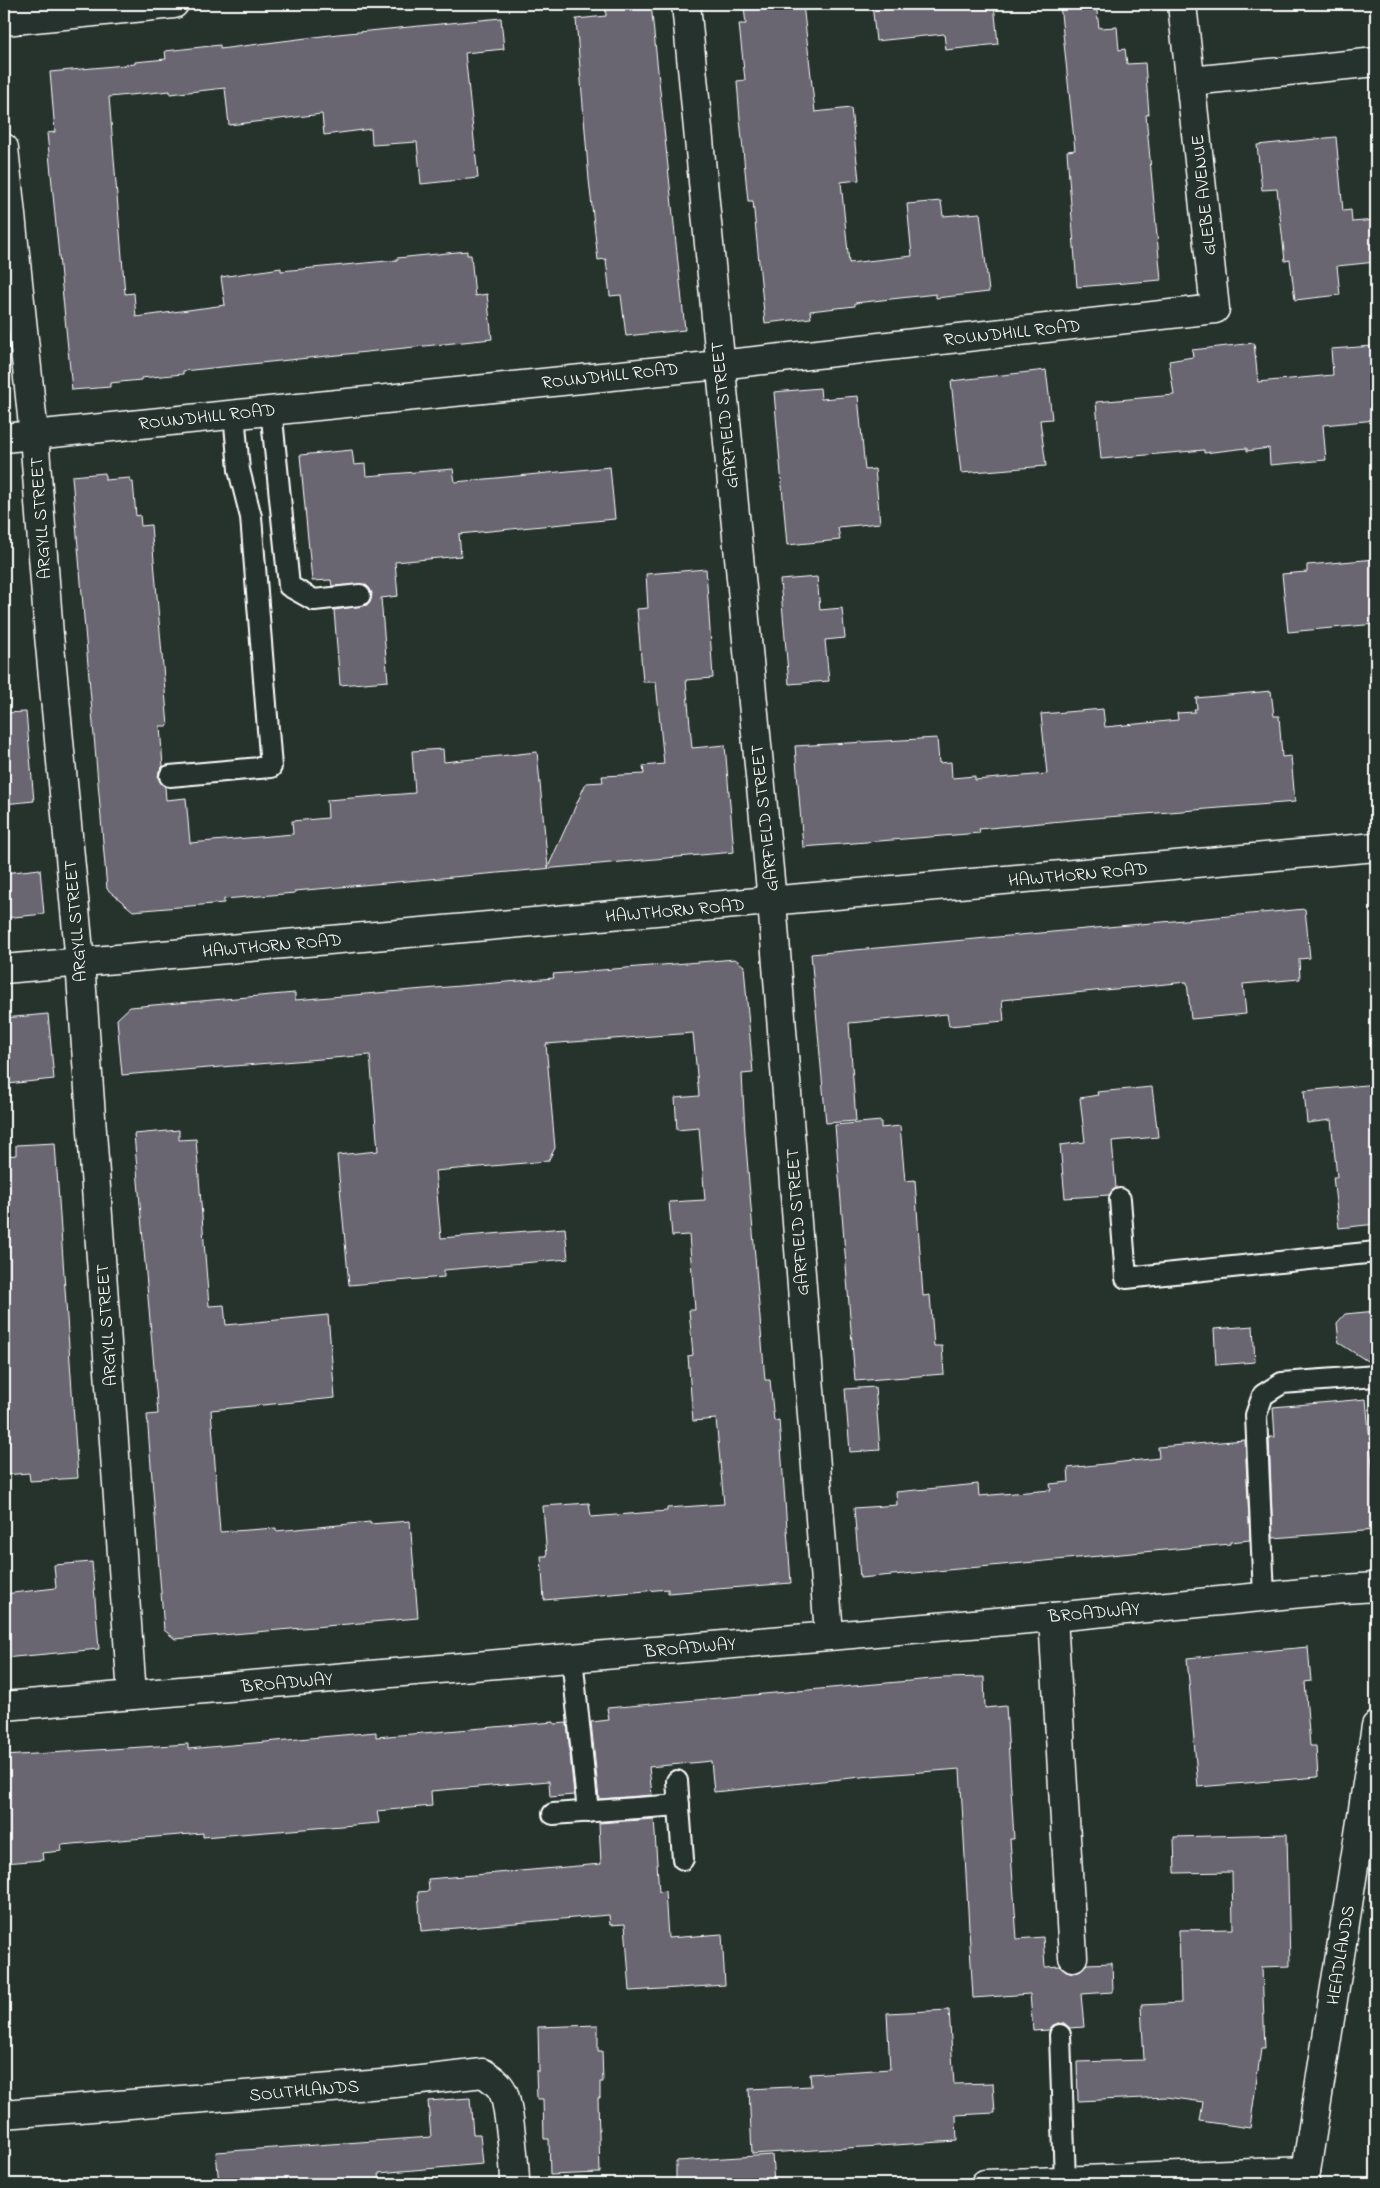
<svg xmlns="http://www.w3.org/2000/svg" width="1380" height="2188" font-family="'Indie Flower',sans-serif">
	<rect width="100%" height="100%" fill="#26332d"/>
	<filter id="ink" filterUnits="userSpaceOnUse"><feTurbulence type="fractalNoise" baseFrequency=".02" numOctaves="2"/><feDisplacementMap in="SourceGraphic" scale="10" xChannelSelector="R" yChannelSelector="G"/><feConvolveMatrix kernelMatrix="1 2 1 2 8 2 1 2 1" color-interpolation-filters="sRGB"/></filter>
	<g filter="url(#ink)">
		<g fill="#696672" stroke="#fff">
			<polygon points="605,4 651,4 685,330 626,336 621,295 610,296 606,259 598,260 589,180 576,19 606,16"/>
			<polygon points="787,4 803,4 815,112 851,108 859,180 841,182 849,263 912,256 907,204 941,201 943,216 980,213 989,292 936,298 936,294 855,303 855,306 810,311 811,318 765,323 753,201 748,201 740,119 737,81 745,80 739,24 746,24 744,8"/>
			<polygon points="872,4 994,4 998,44 946,50 944,34 876,41"/>
			<polygon points="1060,4 1096,4 1099,28 1117,27 1119,50 1125,49 1127,64 1145,63 1149,114 1146,115 1161,280 1077,287 1067,151 1075,150"/>
			<polygon points="501,18 504,49 465,53 478,178 421,184 417,142 372,145 371,129 324,135 322,114 229,125 225,88 170,94 170,91 109,97 125,294 134,293 136,317 225,305 221,277 281,268 281,271 397,260 397,258 467,251 467,255 471,255 475,296 487,294 492,339 183,371 183,374 141,378 141,380 110,383 110,387 72,390 47,133 55,132 50,72 135,64 135,62 166,59 165,51 220,45 220,49 338,34"/>
			<polygon points="1336,137 1343,211 1351,210 1352,222 1376,220 1376,262 1337,266 1340,295 1295,300 1290,260 1285,261 1277,189 1262,190 1257,145"/>
			<polygon points="1254,343 1258,382 1333,375 1331,349 1373,346 1376,378 1376,420 1323,425 1326,460 1270,465 1269,448 1247,451 1247,448 1204,453 1204,450 1101,459 1096,402 1174,395 1169,361 1193,357 1192,350"/>
			<polygon points="1046,370 1052,419 1040,420 1046,466 961,473 951,381"/>
			<polygon points="820,388 821,399 858,396 865,470 875,469 880,523 838,527 840,540 787,545 774,392"/>
			<polygon points="352,450 354,465 365,464 366,476 453,469 455,482 610,467 615,519 459,534 461,556 395,562 398,596 381,598 388,681 340,685 334,610 367,605 371,600 372,593 369,588 364,584 332,586 331,580 312,581 300,455"/>
			<polygon points="105,473 105,480 130,478 130,482 133,482 136,516 140,515 141,526 151,525 168,726 160,726 163,766 159,771 158,778 165,787 166,800 186,798 190,843 293,834 292,821 328,818 327,800 415,793 412,751 443,749 444,762 537,752 548,867 586,783 603,782 602,776 644,774 643,766 664,764 656,682 643,682 637,609 648,608 646,574 706,569 713,678 686,680 692,748 725,745 734,852 295,891 295,893 224,899 224,903 133,911 107,889 72,476"/>
			<polygon points="1376,559 1376,624 1288,632 1282,574 1307,572 1307,565"/>
			<polygon points="817,577 820,610 842,608 845,638 825,640 829,681 789,684 780,580"/>
			<polygon points="1271,691 1274,716 1279,716 1282,757 1291,756 1295,802 1082,819 979,829 980,833 803,847 795,746 937,738 939,763 951,762 952,778 975,776 975,780 1047,774 1041,714 1103,709 1105,727 1178,720 1177,713 1195,712 1194,709 1197,709 1196,698"/>
			<polygon points="26,712 34,801 4,804 4,713"/>
			<polygon points="40,869 44,914 4,918 4,873"/>
			<polygon points="1305,909 1310,958 1299,959 1300,979 1243,984 1246,1014 1191,1019 1187,982 1002,1000 1004,1021 949,1026 947,1014 849,1023 856,1121 826,1123 811,954"/>
			<polygon points="735,959 744,966 753,1073 742,1074 745,1133 765,1380 770,1380 774,1421 779,1420 791,1583 668,1593 668,1589 544,1600 541,1556 547,1556 543,1506 589,1503 591,1517 667,1511 667,1508 724,1504 716,1419 693,1421 688,1356 693,1355 689,1310 695,1310 689,1235 672,1236 669,1202 705,1200 699,1128 677,1130 675,1098 699,1096 693,1033 546,1044 555,1148 548,1161 435,1171 441,1238 565,1228 568,1259 444,1270 444,1277 349,1285 337,1155 378,1151 370,1055 122,1075 117,1019 130,1007 295,993 295,1000 554,978 553,974"/>
			<polygon points="48,1014 54,1079 7,1084 5,1066 4,1066 4,1018"/>
			<polygon points="1376,1084 1376,1224 1339,1228 1333,1177 1337,1177 1331,1120 1307,1123 1304,1091"/>
			<polygon points="1152,1087 1158,1137 1112,1141 1116,1188 1109,1195 1065,1198 1060,1145 1085,1142 1080,1098 1098,1095 1097,1092"/>
			<polygon points="881,1121 881,1128 900,1126 905,1181 915,1180 923,1296 930,1295 934,1346 942,1346 944,1374 855,1381 835,1125"/>
			<polygon points="179,1130 179,1140 196,1139 209,1306 224,1305 226,1325 328,1315 335,1398 211,1410 220,1532 276,1528 276,1531 370,1522 370,1524 410,1521 418,1618 175,1639 164,1630 147,1415 158,1414 134,1134"/>
			<polygon points="55,1143 78,1478 30,1481 29,1473 4,1475 4,1156 16,1155 16,1145"/>
			<polygon points="1376,1311 1376,1364 1372,1364 1339,1343 1337,1323 1345,1314"/>
			<polygon points="1253,1326 1255,1362 1216,1365 1214,1329"/>
			<polygon points="875,1387 880,1450 850,1452 845,1389"/>
			<polygon points="1366,1399 1376,1509 1376,1530 1273,1538 1269,1437 1275,1437 1273,1407"/>
			<polygon points="1245,1440 1250,1540 1230,1542 1230,1544 860,1578 854,1508 897,1505 896,1492 978,1484 979,1496 1051,1490 1050,1484 1069,1482 1068,1468 1159,1458 1158,1447"/>
			<polygon points="92,1562 99,1649 4,1658 4,1594 56,1588 54,1565"/>
			<polygon points="1308,1647 1311,1681 1305,1682 1310,1746 1316,1746 1318,1777 1198,1787 1187,1658"/>
			<polygon points="984,1677 985,1708 1006,1706 1014,1839 1010,1839 1017,1939 1043,1937 1045,1967 1060,1966 1066,1971 1073,1973 1081,1970 1087,1964 1112,1963 1113,1992 1081,1994 1084,2027 1070,2028 1065,2024 1059,2023 1053,2025 1049,2030 1033,2031 1030,1994 973,1998 960,1769 871,1776 714,1792 711,1761 649,1767 652,1795 599,1799 591,1722 609,1720 607,1708 943,1678"/>
			<polygon points="554,1722 554,1724 567,1723 574,1795 550,1797 549,1781 431,1791 432,1806 377,1811 379,1823 203,1837 203,1833 61,1845 62,1851 42,1853 43,1860 4,1863 4,1756 188,1744 188,1749 376,1732 376,1737"/>
			<polygon points="654,1819 659,1892 665,1891 668,1938 722,1934 725,1985 630,1991 625,1924 610,1925 609,1915 421,1931 418,1892 429,1891 428,1879 601,1864 599,1823"/>
			<polygon points="1287,1834 1290,1966 1262,1967 1265,2049 1261,2049 1250,2128 1200,2121 1203,2102 1167,2097 1078,2101 1077,2062 1144,2060 1141,2005 1181,2003 1179,1930 1233,1929 1232,1872 1175,1873 1174,1837"/>
			<polygon points="949,2010 954,2084 993,2083 995,2113 956,2115 957,2141 752,2154 749,2089 811,2086 810,2074 890,2069 887,2013"/>
			<polygon points="598,2025 598,2051 602,2051 603,2082 600,2082 600,2098 598,2098 600,2173 550,2175 549,2139 544,2139 543,2099 537,2099 536,2071 539,2071 538,2027"/>
			<polygon points="470,2098 473,2134 480,2134 483,2164 379,2173 380,2184 219,2184 216,2152 431,2137 428,2101"/>
			<polygon points="772,2155 774,2184 676,2184 676,2161"/>
		</g>
		<g fill="none" stroke-linecap="round" stroke-linejoin="round">
			<g stroke="#fff" stroke-width="24">
				<g id="lane">
					<polyline points="271,409 289,586 314,600 360,595"/>
					<polyline points="170,776 271,767 251,517 239,470 234,413"/>
					<polyline points="1120,1199 1126,1278 1376,1252"/>
					<polyline points="1264,1596 1256,1415 1263,1395 1282,1383 1376,1376"/>
					<polyline points="572,1657 588,1812"/>
					<polyline points="677,1781 683,1859"/>
					<polyline points="553,1814 679,1805"/>
					<polyline points="1060,2035 1065,2181"/>
				</g>
			</g>
			<g stroke="#fff" stroke-width="31">
				<g id="street">
					<polyline points="686,4 772,901 829,1634"/>
					<polyline points="4,21 174,4"/>
					<polyline points="1191,81 1376,62"/>
					<polyline points="4,148 34,435 49,635 80,962 132,1695"/>
					<polyline points="4,438 719,365 1215,309 1182,4"/>
					<polyline points="4,969 1376,847"/>
					<polyline points="1053,1617 1073,1957"/>
					<polyline points="4,1706 1053,1617 1344,1589 1376,1587"/>
					<path d="M4 2114 395 2083 483 2073C491 2078 499 2083 503 2092 509 2104 515 2168 515 2184"/>
					<polyline points="985,2184 1306,2171"/>
					<polyline points="1304,2184 1376,1726"/>
				</g>
			</g>
			<use href="#lane" stroke="#26332d" stroke-width="20"/>
			<use href="#street" stroke="#26332d" stroke-width="28"/>
		</g>
	</g>
	<g text-anchor="middle" stroke-width="4.5" stroke-linejoin="round" paint-order="stroke">
		<g font-size="18" fill="#fff" stroke="#26332d">
			<text transform="translate(1203 195) rotate(-96)" y="6">GLEBE AVENUE</text>
			<text transform="translate(1012 332) rotate(-6)" y="6">ROUNDHILL ROAD</text>
			<text transform="translate(610 375) rotate(-6)" y="6">ROUNDHILL ROAD</text>
			<text transform="translate(724 415) rotate(-96)" y="6">GARFIELD STREET</text>
			<text transform="translate(207 416) rotate(-6)" y="6">ROUNDHILL ROAD</text>
			<text transform="translate(40 518) rotate(-94)" y="6">ARGYLL STREET</text>
			<text transform="translate(764 818) rotate(-96)" y="6">GARFIELD STREET</text>
			<text transform="translate(1078 874) rotate(-5)" y="6">HAWTHORN ROAD</text>
			<text transform="translate(675 910) rotate(-5)" y="6">HAWTHORN ROAD</text>
			<text transform="translate(75 921) rotate(-95)" y="6">ARGYLL STREET</text>
			<text transform="translate(272 945) rotate(-5)" y="6">HAWTHORN ROAD</text>
			<text transform="translate(797 1222) rotate(-94)" y="6">GARFIELD STREET</text>
			<text transform="translate(106 1325) rotate(-94)" y="6">ARGYLL STREET</text>
			<text transform="translate(1094 1612) rotate(-5)" y="6">BROADWAY</text>
			<text transform="translate(690 1647) rotate(-5)" y="6">BROADWAY</text>
			<text transform="translate(287 1682) rotate(-5)" y="6">BROADWAY</text>
			<text transform="translate(1340 1955) rotate(-81)" y="6">HEADLANDS</text>
			<text transform="translate(304 2090) rotate(-5)" y="6">SOUTHLANDS</text>
		</g>
	</g>
	<rect width="1380" height="2188" fill="none" stroke="#26332d" stroke-width="20"/>
	<rect x="10" y="10" width="1360" height="2168" fill="none" stroke="#fff" stroke-width="2" filter="url(#ink)"/>
</svg>
